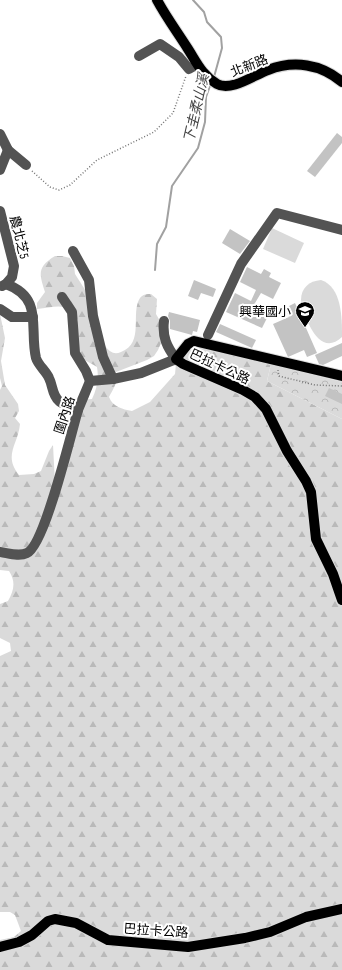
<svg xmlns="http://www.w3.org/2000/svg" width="342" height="970" font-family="'Sofia Sans Condensed','Noto Sans TC',sans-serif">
	<defs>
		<pattern id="forest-firs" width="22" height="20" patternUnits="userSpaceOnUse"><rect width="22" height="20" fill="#dadada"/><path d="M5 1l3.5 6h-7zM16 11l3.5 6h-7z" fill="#b9b9b9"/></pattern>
		<pattern id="park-crowns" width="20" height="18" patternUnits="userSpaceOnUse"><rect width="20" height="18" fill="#dadada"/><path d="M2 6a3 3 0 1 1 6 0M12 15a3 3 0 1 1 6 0" fill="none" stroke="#b9b9b9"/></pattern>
	</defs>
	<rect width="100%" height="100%" fill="#fff"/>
	<g fill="#dadada">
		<polygon points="272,228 304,243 295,263 263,249"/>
		<path d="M321 280C342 287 342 318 342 337 319 359 304 317 301 300 301 288 309 281 321 280Z"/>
	</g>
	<path fill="url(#forest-firs)" d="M55 256H62L70 258 74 266 75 274 89 296 105 346C110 352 114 355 121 352 145 343 130 313 140 298 143 294 147 294 151 294L157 299 156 314 160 321 161 343 158 350 154 356 147 360 116 372C119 381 113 389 109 397 113 407 122 409 132 411L150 402 175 374 176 364 193 348 204 347 271 364 267 381 342 419V970H0V940L14 937 21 931 15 915 10 912H0V656L11 651 10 643 0 638V604L8 601C14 590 16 582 9 571L0 570V390L2 386 0 378V314L5 338 1 361 5 385 18 404 19 411 15 418 20 424C18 445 3 455 19 475L34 474 41 471 49 451 53 445 55 483 78 400 92 399C97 389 99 378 97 367 93 364 87 362 83 359 73 350 75 331 78 320 67 300 55 308 37 309V303L45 292C39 274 37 267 55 256Z"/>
	<polygon fill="url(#park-crowns)" points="271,364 342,382 342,419 267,381"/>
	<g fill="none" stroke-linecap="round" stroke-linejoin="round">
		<g stroke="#a1a1a1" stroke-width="2">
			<polyline points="193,0 204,12 207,22 221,37 222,48 214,77"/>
			<polyline points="155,270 157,244 166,227 172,186 198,148 205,122 206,97 211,83"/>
		</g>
	</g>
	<g fill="#c3c3c3">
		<polygon points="337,133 342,137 342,143 315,177 307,171"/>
		<polygon points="230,229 250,241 240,254 222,243"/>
		<polygon points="247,267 261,274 264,269 271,273 269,277 281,283 273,299 261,293 255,303 271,310 262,328 226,312 235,293 251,301 256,290 240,282"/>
		<polygon points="194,280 216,289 213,297 201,293 198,300 188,296"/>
		<polygon points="295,303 317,353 307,357 304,350 288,357 273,324 289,317 285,308"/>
		<polygon points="169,312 200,320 197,332 193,331 192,335 170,329 170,321 168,316"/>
		<polygon points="220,324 256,340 252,348 216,332"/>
		<polygon points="342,343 342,356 323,365 319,364 315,355"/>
		<polygon points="329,388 342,394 342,404 325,396"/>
	</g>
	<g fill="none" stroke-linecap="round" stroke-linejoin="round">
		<g stroke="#dbdbdb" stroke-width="12">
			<g id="major">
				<path d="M157 0C166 17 178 33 188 49 197 63 202 75 217 84 231 92 254 75 268 70 294 60 321 64 342 82"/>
				<polyline points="342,376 194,341 188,344 176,359 183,364 243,390 255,397 266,409 287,451 306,481 311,492 316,539 333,574 342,600"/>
				<polyline points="0,947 19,942 32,935 48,921 55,919 76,923 108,940 188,947 245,938 270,932 306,917 342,909"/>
			</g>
		</g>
		<g stroke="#757575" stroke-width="1.5" stroke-dasharray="1 2" stroke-linecap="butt">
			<polyline points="32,171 50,187 59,190 70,185 97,160 154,132 173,113 186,76"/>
			<polyline points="278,370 279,376 315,385 342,386"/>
		</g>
		<g stroke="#535353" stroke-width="10">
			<polyline points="139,56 160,44 179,57 189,69 196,65"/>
			<polyline points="0,134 8,150 26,165"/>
			<polyline points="0,170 8,150"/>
			<polyline points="0,211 14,266 12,277 6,284 2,286"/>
			<polyline points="73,251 89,280 93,316 103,357 113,379"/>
			<path d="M6 284C44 298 29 328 36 358 38 365 46 371 49 378 53 386 52 395 59 401 64 405 73 407 78 410"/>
			<polyline points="62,297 72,312 75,353 86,371 90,381"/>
			<polyline points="0,309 12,317 33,317"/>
			<polyline points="208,335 241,264 277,213 342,230"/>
			<path d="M0 552C8 553 19 557 27 553 45 545 71 433 78 410 82 400 86 391 90 381L113 379 141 373 176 359C167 347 162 337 164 321"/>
		</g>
		<use href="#major" stroke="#000" stroke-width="10"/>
	</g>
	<defs>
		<g id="school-pin" transform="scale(1)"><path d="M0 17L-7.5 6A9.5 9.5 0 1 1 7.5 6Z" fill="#000" stroke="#fff"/><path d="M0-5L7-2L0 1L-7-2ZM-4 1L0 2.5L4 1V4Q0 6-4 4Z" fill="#fff"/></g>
	</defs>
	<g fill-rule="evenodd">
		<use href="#school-pin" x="305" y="311"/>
	</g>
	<g text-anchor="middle" stroke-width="4" stroke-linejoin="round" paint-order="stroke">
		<g font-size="13" fill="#000" stroke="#fff">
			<text transform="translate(249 65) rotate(-21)" y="5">北新路</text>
			<text transform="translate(20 237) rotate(76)" y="5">農北芝5</text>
			<text transform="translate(220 366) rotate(25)" y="5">巴拉卡公路</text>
			<text transform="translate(64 415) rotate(-72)" y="5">圍內路</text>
			<text transform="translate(156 930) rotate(4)" y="5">巴拉卡公路</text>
		</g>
		<g font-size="13" fill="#000" stroke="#fff" text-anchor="end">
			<text x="291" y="316">興華國小</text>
		</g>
		<g font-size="14" font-style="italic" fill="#424242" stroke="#fff">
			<text transform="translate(196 108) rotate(-77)" y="5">下圭柔山溪</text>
		</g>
	</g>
</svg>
